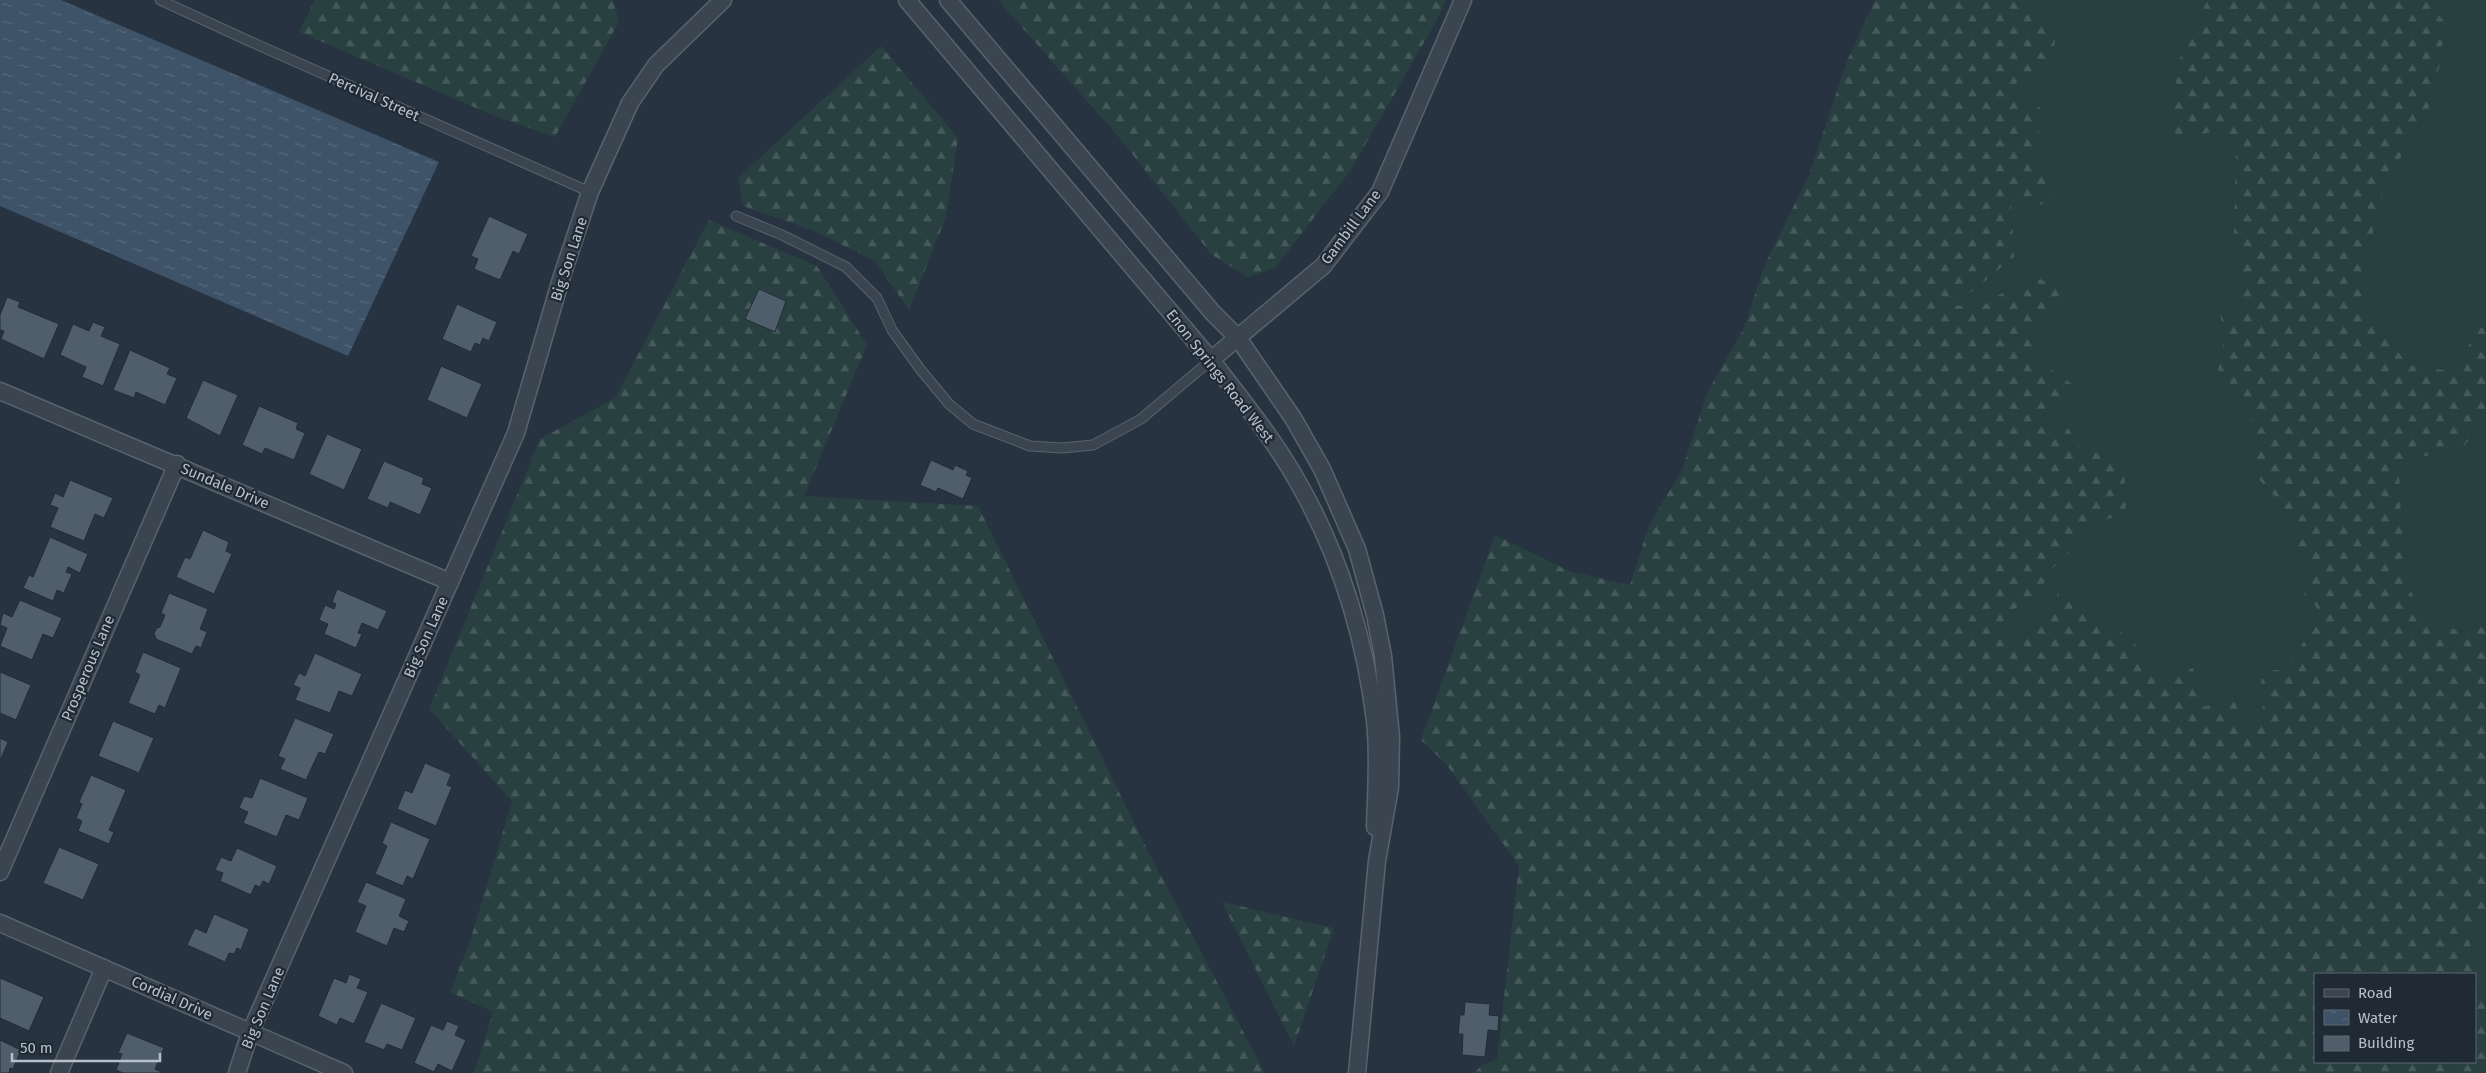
<svg xmlns="http://www.w3.org/2000/svg" width="2486" height="1073" font-family="'Fira Sans',sans-serif">
	<defs>
		<pattern id="forest-firs" width="22" height="20" patternUnits="userSpaceOnUse" patternTransform="scale(1.25)"><rect width="22" height="20" fill="#294041"/><path d="M5 1l3.5 6h-7zM16 11l3.5 6h-7z" fill="#465a5b"/></pattern>
		<pattern id="water-ripples" width="26" height="14" patternUnits="userSpaceOnUse" patternTransform="scale(1.25)"><rect width="26" height="14" fill="#3e5268"/><path d="M2 4q2-2 4 0t4 0M15 11q2-2 4 0t4 0" fill="none" stroke="#58697c"/></pattern>
	</defs>
	<rect width="100%" height="100%" fill="#273340"/>
	<g fill="#294041">
		<path d="M2015 0H2208C2201 13 2191 27 2186 41 2173 72 2173 105 2175 138L2187 139 2217 130 2236 146 2234 235 2241 275 2243 306 2220 315 2225 334 2218 370 2247 402 2255 443 2254 474 2284 507 2298 550 2311 578 2304 594 2318 609 2305 640 2284 669 2268 671 2266 701 2250 729 2242 723 2234 696 2204 707 2159 679 2132 640 2057 588 2058 610 2019 641 1998 639 2005 616 2039 592 2052 569 2071 551 2087 526 2126 513 2107 456 2081 448 2065 424 2043 426 2044 410 2066 398 2072 384 2038 360 2028 330 2061 307 2011 287 1978 309 1956 306 2014 257 2011 201 2031 156 2012 86 2050 63 2058 29Z"/>
		<polygon points="2424,0 2486,0 2486,321 2450,371 2409,365 2370,320 2362,278 2384,187 2429,107"/>
		<polygon points="2486,415 2486,625 2462,631 2428,622 2412,594 2401,518 2399,467 2410,458 2461,451"/>
		<polygon points="2486,914 2486,1002 2480,1000 2470,943"/>
	</g>
	<g fill="url(#forest-firs)" fill-rule="evenodd">
		<polygon points="315,0 613,0 619,22 555,137 497,117 299,32"/>
		<polygon points="998,0 1446,0 1437,20 1350,171 1275,268 1247,277 1211,254 1117,135"/>
		<path d="M1875 0H2015L2058 28 2050 63 2012 86 2045 112 2031 156 2059 177 2047 205 2011 201 2014 257 1956 305 1978 309 2011 287 2036 277 2063 290 2061 307 2028 330 2038 360 2072 384 2066 398 2044 410 2043 426 2065 424 2081 448 2107 456 2124 466 2126 513 2087 526 2071 551 2052 569 2039 592 2005 616 1998 639 2019 641 2058 610 2057 588 2132 640 2159 679 2193 668 2204 707 2234 696 2242 723 2250 729 2266 701 2261 680 2268 671 2284 669 2305 640 2318 609 2304 594 2311 578 2298 550 2284 507 2254 474 2255 443 2247 402 2218 370 2225 334 2220 315 2243 306 2241 275 2234 236 2236 146 2217 130 2187 139 2175 138C2173 105 2173 72 2186 41 2191 27 2201 13 2208 0H2424L2443 20 2442 56 2429 107 2384 187 2362 278 2370 320 2409 365 2450 371 2486 321V415L2461 451 2410 458 2399 468 2401 518 2412 594 2428 622 2462 631 2486 625V914L2470 943 2480 1000 2486 1002V1073H1474L1482 1065 1497 1059 1519 866 1447 765 1421 740 1495 535 1569 571 1630 585 1649 525 1682 470 1707 393 1744 328 1765 264 1809 175 1847 61ZM2315 974H2475V1062H2315Z"/>
		<polygon points="881,46 958,138 946,217 909,310 875,261 812,230 743,206 738,178"/>
		<polygon points="709,220 817,266 867,345 804,496 978,506 1150,855 1265,1073 474,1073 493,1012 450,992 470,941 512,801 429,709 540,439 615,398"/>
		<polygon points="1222,902 1334,928 1294,1046"/>
	</g>
	<polygon fill="url(#water-ripples)" points="0,0 61,0 439,162 348,356 0,206"/>
	<g fill="#505e6b" stroke="#222c37">
		<polygon points="489,216 528,234 519,254 513,251 500,280 474,269 478,259 471,256"/>
		<polygon points="759,289 786,301 775,332 745,319"/>
		<polygon points="7,297 20,302 18,307 59,324 44,359 1,339 4,331 0,330 0,315"/>
		<polygon points="457,304 497,322 489,341 483,338 480,345 475,343 471,352 442,339"/>
		<polygon points="93,322 105,327 101,336 120,344 103,386 82,377 86,367 60,355 73,324 89,331"/>
		<polygon points="130,350 170,368 167,374 177,378 165,405 136,392 134,398 113,390"/>
		<polygon points="441,366 482,384 467,418 427,400"/>
		<polygon points="203,380 238,395 220,436 186,418"/>
		<polygon points="259,406 298,423 296,429 305,433 294,460 265,448 262,454 242,445"/>
		<polygon points="327,434 362,449 344,490 309,474"/>
		<polygon points="931,460 953,470 955,465 968,471 966,475 972,478 963,499 938,488 936,492 920,485"/>
		<polygon points="384,461 424,478 422,484 432,488 420,515 390,502 388,508 367,499"/>
		<polygon points="70,480 113,498 104,518 95,514 84,541 50,527 58,508 50,505 55,493 63,497"/>
		<polygon points="203,530 229,542 226,551 232,554 214,594 176,577 185,557 190,559"/>
		<polygon points="50,537 88,554 80,573 68,567 66,572 72,574 64,593 57,590 53,601 23,588 29,575 33,577"/>
		<polygon points="337,589 387,611 378,630 362,623 358,633 362,634 356,648 324,634 328,624 319,620 325,605 334,609 336,604 332,602"/>
		<polygon points="169,593 208,609 200,629 207,632 201,648 196,646 192,654 156,639 154,633 157,628 160,627 165,615 161,613"/>
		<polygon points="20,600 62,618 53,638 43,634 32,660 0,646 7,628 0,625 3,613 12,617"/>
		<polygon points="143,652 181,668 165,708 159,705 155,714 128,703 140,675 135,672"/>
		<polygon points="315,653 362,674 352,696 339,691 330,713 295,700 300,688 293,685 299,673 305,676"/>
		<polygon points="0,672 31,685 16,720 0,713"/>
		<polygon points="295,718 334,734 325,754 319,752 306,780 280,769 285,759 278,756"/>
		<polygon points="113,721 154,738 139,773 98,756"/>
		<polygon points="0,738 8,742 0,761"/>
		<polygon points="425,763 451,774 447,785 452,787 436,826 397,809 405,790 412,793"/>
		<polygon points="91,775 126,790 109,830 114,832 109,844 78,831 82,821 76,818 82,804 79,802"/>
		<polygon points="260,778 308,798 299,820 286,815 277,837 243,823 248,812 239,808 244,796 252,798"/>
		<polygon points="391,822 430,839 413,879 407,876 403,886 375,874 387,846 382,843"/>
		<polygon points="59,847 99,864 83,900 43,883"/>
		<polygon points="237,848 277,866 269,884 263,881 260,887 255,885 251,895 220,881 223,873 215,870 221,857 231,861"/>
		<polygon points="366,882 406,899 399,916 409,921 404,932 394,928 387,946 355,932 366,906 357,902"/>
		<polygon points="214,914 249,929 241,950 237,948 234,954 229,953 225,962 187,945 195,928 206,933"/>
		<polygon points="349,974 361,979 357,988 368,992 354,1024 340,1018 337,1025 318,1016 334,978 346,983"/>
		<polygon points="0,978 44,997 29,1031 0,1018"/>
		<polygon points="1465,1002 1490,1004 1489,1015 1499,1016 1498,1031 1488,1030 1485,1057 1462,1055 1463,1034 1458,1034 1460,1015 1464,1015"/>
		<polygon points="381,1003 416,1018 402,1050 387,1044 384,1050 364,1042"/>
		<polygon points="447,1021 459,1026 455,1035 466,1040 452,1071 438,1064 434,1072 414,1063 431,1025 443,1030"/>
		<polygon points="127,1033 164,1048 155,1069 163,1073 123,1073 116,1070 122,1054 118,1053"/>
		<polygon points="0,1040 21,1050 13,1069 10,1068 9,1073 0,1073"/>
	</g>
	<g fill="none" stroke-linecap="round" stroke-linejoin="round">
		<g stroke="#59636d" stroke-width="11">
			<g id="lane">
				<polyline points="160,0 249,41 590,192"/>
				<polyline points="736,216 782,235 846,267 877,298 892,330 920,369 949,404 973,424 1030,446 1062,448 1093,445 1141,419 1211,360"/>
			</g>
		</g>
		<g stroke="#59636d" stroke-width="19">
			<g id="street">
				<path d="M907 0 1211 360C1242 400 1274 439 1299 484 1340 556 1365 639 1375 721 1379 756 1376 792 1375 827"/>
				<polyline points="948,0 1213,313 1238,338 1293,418 1322,469 1357,549 1375,615 1383,656 1391,737 1390,787 1377,861 1357,1073"/>
				<polyline points="1211,360 1323,266 1380,192 1463,0"/>
				<polyline points="0,391 450,582"/>
				<polyline points="0,872 177,464"/>
				<polyline points="0,923 344,1073"/>
				<polyline points="59,1073 104,968"/>
				<polyline points="237,1073 250,1033 516,433 561,279 590,192 630,103 656,65 723,0"/>
			</g>
		</g>
		<use href="#lane" stroke="#3b4550" stroke-width="9"/>
		<use href="#street" stroke="#3b4550" stroke-width="16"/>
	</g>
	<g text-anchor="middle" stroke-width="4.5" stroke-linejoin="round" paint-order="stroke">
		<g font-size="15" fill="#b8c0ca" stroke="#202a35">
			<text transform="translate(374 97) rotate(24)" y="5">Percival Street</text>
			<text transform="translate(1351 227) rotate(-53)" y="5">Gambill Lane</text>
			<text transform="translate(569 259) rotate(-72)" y="5">Big Son Lane</text>
			<text transform="translate(1220 376) rotate(52)" y="5">Enon Springs Road West</text>
			<text transform="translate(225 486) rotate(23)" y="5">Sundale Drive</text>
			<text transform="translate(426 637) rotate(-66)" y="5">Big Son Lane</text>
			<text transform="translate(88 668) rotate(-67)" y="5">Prosperous Lane</text>
			<text transform="translate(172 998) rotate(24)" y="5">Cordial Drive</text>
			<text transform="translate(263 1008) rotate(-67)" y="5">Big Son Lane</text>
		</g>
	</g>
	<rect x="2314" y="973" width="162" height="90" fill="#202a35" stroke="#5d6671"/>
	<rect x="2324" y="989" width="25" height="8" fill="#3b4550" stroke="#5d6671"/>
	<text x="2358" y="998" font-size="15" fill="#b8c0ca">Road</text>
	<rect x="2324" y="1010" width="25" height="15" fill="url(#water-ripples)" stroke="#5d6671"/>
	<text x="2358" y="1023" font-size="15" fill="#b8c0ca">Water</text>
	<rect x="2324" y="1036" width="25" height="15" fill="#505e6b" stroke="#5d6671"/>
	<text x="2358" y="1048" font-size="15" fill="#b8c0ca">Building</text>
	<path d="M12 1053v8h148v-8" fill="none" stroke="#b8c0ca" stroke-width="2.5"/>
	<text x="20" y="1053" font-size="15" fill="#b8c0ca" stroke="#202a35" stroke-width="4" paint-order="stroke">50 m</text>
</svg>
